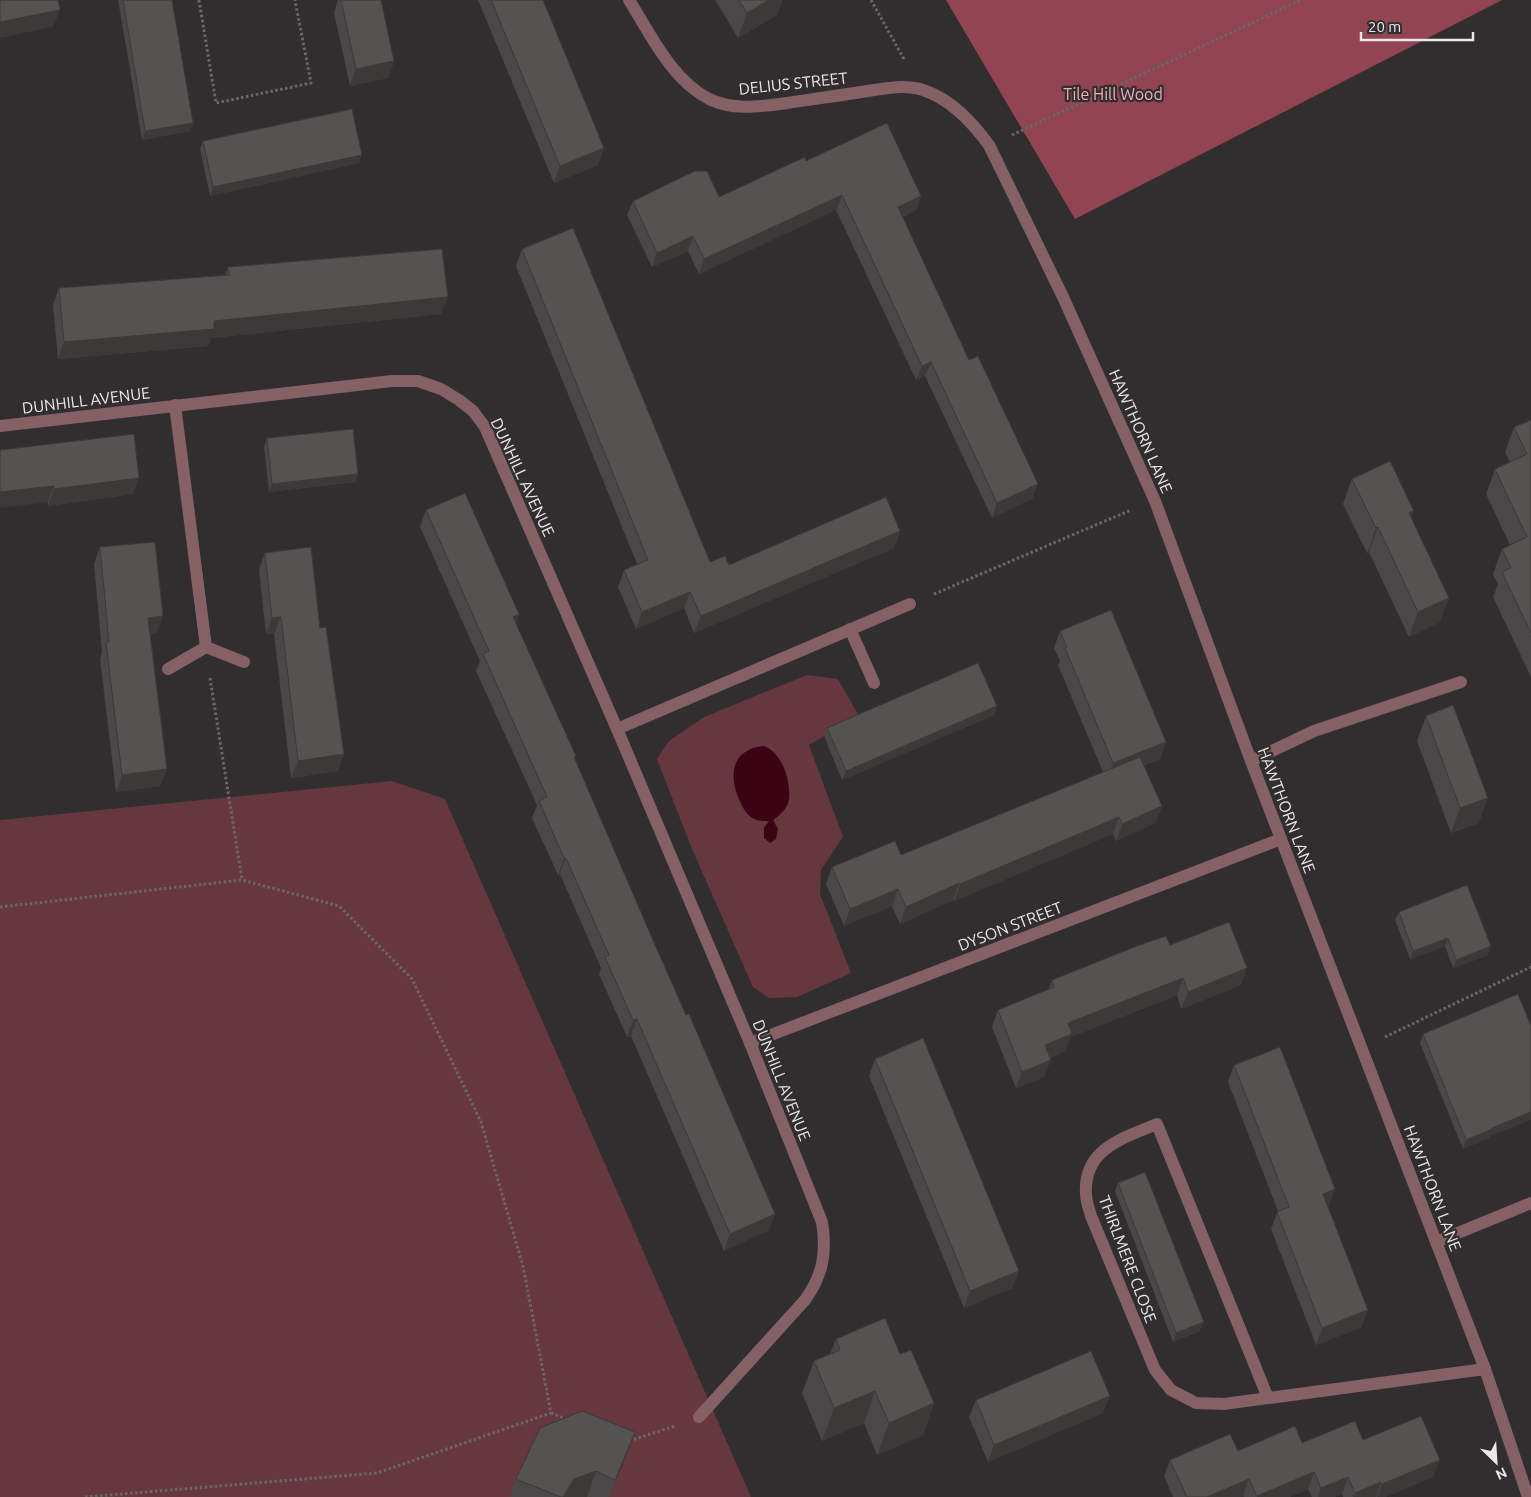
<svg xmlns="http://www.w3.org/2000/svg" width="1531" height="1497" font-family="Ubuntu,sans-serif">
	<rect width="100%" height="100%" fill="#312e2f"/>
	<g fill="#66373f">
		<polygon points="807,675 838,679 860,718 824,736 809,745 843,837 821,870 820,894 851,973 797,997 769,998 753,987 692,849 657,759 669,741 704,717"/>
		<polygon points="392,781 445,799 751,1497 0,1497 0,820"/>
	</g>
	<polygon fill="#924453" points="946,0 1502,0 1075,219"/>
	<path fill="#3b0314" d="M764 746C782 753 791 780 789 799 788 808 780 815 773 820L778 829 776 839 770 843 764 838V828L769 821C765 821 758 821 754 819 745 814 742 806 738 797 728 771 734 749 764 746Z"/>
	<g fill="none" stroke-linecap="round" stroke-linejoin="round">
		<g stroke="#6a6768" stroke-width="3" stroke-dasharray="2.5 2.5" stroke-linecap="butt">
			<polyline points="199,0 216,103 311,83 295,0"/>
			<polyline points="871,0 905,61"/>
			<polyline points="1012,135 1301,0"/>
			<polyline points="934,594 1131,510"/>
			<polyline points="210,678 242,880"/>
			<polyline points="0,907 242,880 339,906 412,979 481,1122 523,1266 551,1413 377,1473 85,1497"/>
			<polyline points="1385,1037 1531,967"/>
			<polyline points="551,1413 569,1420"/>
			<polyline points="629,1441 675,1426"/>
		</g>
		<polyline stroke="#856065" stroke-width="12" points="1251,761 1314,731 1461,682"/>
		<g stroke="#856065" stroke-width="12">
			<path d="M629 0C651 35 671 79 709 99 732 110 756 107 780 104 805 100 830 97 855 93 877 90 902 83 923 90 951 99 972 122 989 145L1063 297 1155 501 1251 761 1485 1369 1528 1497"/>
			<polyline points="175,405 206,647"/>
			<path d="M0 426 392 381H418L441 389 459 400 473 411 485 427 617 729 750 1043 822 1222C827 1252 823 1275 805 1300L699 1417"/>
			<polyline points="850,629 874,683"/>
			<polyline points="168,669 206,647 244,662"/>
			<polyline points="617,729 910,604"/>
			<polyline points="750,1043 1281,839"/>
			<polyline points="1436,1242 1531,1203"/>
			<path d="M1268 1398 1157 1124C1123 1138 1083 1149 1086 1194 1086 1201 1089 1209 1091 1216L1155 1370 1171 1390 1196 1403 1224 1404 1485 1369"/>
		</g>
	</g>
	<g fill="#494747">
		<polygon points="118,0 172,0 193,123 190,131 142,140"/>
		<polygon points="338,0 381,0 394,61 388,78 350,86 334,13"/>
		<polygon points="478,0 543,0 598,165 554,183"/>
		<polygon points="715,0 782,0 777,15 738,38"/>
		<polygon points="203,141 359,163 210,196 200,149"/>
		<polygon points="806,161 921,196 916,210 902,217 1033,498 992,518 925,376 916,380 836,210 699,274 688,251 652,267 627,215 633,201 719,197"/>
		<polygon points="522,249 710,562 729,565 900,531 894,548 694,633 684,608 636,629 618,587 624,570 637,564 516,266"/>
		<polygon points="228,267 441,314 211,338 208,346 58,359 53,305 59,288 225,276"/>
		<polygon points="1531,420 1531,677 1493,597 1498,584 1493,574 1502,549 1510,545 1486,494 1495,469 1510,462 1505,452 1514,427"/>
		<polygon points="267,438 358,474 355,482 269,492 264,447"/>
		<polygon points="0,450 133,494 48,506 48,502"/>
		<polygon points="1352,479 1411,518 1440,622 1409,637 1369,552 1367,553 1343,504"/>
		<polygon points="426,510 519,614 516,623 575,758 769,1230 724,1251 631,1036 627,1037 599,974 601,968 560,874 558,875 532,818 537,805 476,671 480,661 420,527"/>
		<polygon points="100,547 163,616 156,633 150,634 167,769 160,786 116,792 100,659 102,652 94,564"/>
		<polygon points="265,553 320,628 338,771 291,778 274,634 266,634 259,570"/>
		<polygon points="1060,631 1166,742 1160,759 1143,766 1162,806 1155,823 1116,841 1113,834 954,901 953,900 900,924 892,906 844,926 826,884 832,867 901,855 1103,772 1058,665 1060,661 1054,648"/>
		<polygon points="994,715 842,780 824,736 827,728"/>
		<polygon points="1426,716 1479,823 1451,833 1417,741"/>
		<polygon points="1399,912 1488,955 1453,968 1445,946 1410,959 1395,920"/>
		<polygon points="1170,945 1247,968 1241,985 1181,1009 1177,995 1071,1037 1065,1051 1050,1058 1044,1077 1016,1088 992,1027 998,1010 1048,990 1052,980"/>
		<polygon points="1423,1034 1490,1136 1489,1138 1463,1149 1420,1043"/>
		<polygon points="875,1059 1019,1271 1012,1288 964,1308 869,1076"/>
		<polygon points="1234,1065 1329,1206 1327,1206 1362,1327 1316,1345 1271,1229 1278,1211 1228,1082"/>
		<polygon points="1118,1183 1200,1331 1173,1342 1115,1191"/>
		<polygon points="836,1339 900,1354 934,1403 923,1435 877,1455 864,1423 822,1441 802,1393 814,1361 830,1354"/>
		<polygon points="976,1400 1103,1413 988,1462 969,1417"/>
		<polygon points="635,1432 623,1464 609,1497 510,1497 516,1479"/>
		<polygon points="1363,1440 1433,1477 1385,1497 1343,1497 1342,1494 1334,1497 1312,1497 1308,1489 1289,1497 1244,1497 1243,1496 1241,1497 1173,1497 1164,1476 1170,1460 1302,1443"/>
	</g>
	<g fill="#3c3939">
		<polygon points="769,0 782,0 777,15 738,38 747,13"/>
		<polygon points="60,10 53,27 0,38 0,22"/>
		<polygon points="394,61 388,78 350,86 356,69"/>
		<polygon points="193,123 190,131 142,140 145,131"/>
		<polygon points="604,148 598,165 554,183 560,166"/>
		<polygon points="362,155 359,163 210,196 213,187"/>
		<polygon points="842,195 836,210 699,274 704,259"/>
		<polygon points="921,196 916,210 892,221 898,207"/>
		<polygon points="693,236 688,251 652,267 657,253"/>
		<polygon points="448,297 441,314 211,338 208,346 58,359 64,342 214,321"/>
		<polygon points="931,362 925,376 916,380 922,366"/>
		<polygon points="358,474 355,482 269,492 272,484"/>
		<polygon points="139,478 133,494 48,506 54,489"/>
		<polygon points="1038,484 1033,498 992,518 997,503"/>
		<polygon points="54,486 48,502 0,508 0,492"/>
		<polygon points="1414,511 1405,536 1409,513"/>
		<polygon points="1378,527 1369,552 1367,553 1376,528"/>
		<polygon points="900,531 894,548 694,633 701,616"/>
		<polygon points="690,592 684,608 636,629 642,612"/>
		<polygon points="1449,598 1440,622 1409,637 1418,612"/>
		<polygon points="519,614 513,631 513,617"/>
		<polygon points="163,616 156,633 142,635 148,618"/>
		<polygon points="281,617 274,634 266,634 272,618"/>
		<polygon points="997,706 994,715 842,780 846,771"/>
		<polygon points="1166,742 1160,759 1107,780 1113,763"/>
		<polygon points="344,754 338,771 291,778 298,761"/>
		<polygon points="167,769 160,786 116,792 122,775"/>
		<polygon points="1488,798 1479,823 1451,833 1460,808"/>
		<polygon points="1162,806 1155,823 1116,841 1122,824"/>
		<polygon points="1119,817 1113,834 954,901 960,884"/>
		<polygon points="564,858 566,858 560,874 558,875"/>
		<polygon points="959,883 953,900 900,924 906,907"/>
		<polygon points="898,889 892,906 844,926 850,909"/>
		<polygon points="1448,938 1445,946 1410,959 1413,951"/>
		<polygon points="1491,946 1488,955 1453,968 1456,960"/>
		<polygon points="1247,968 1241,985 1181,1009 1188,992"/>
		<polygon points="1183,978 1177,995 1071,1037 1065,1051 1039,1062 1045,1045 1068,1023"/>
		<polygon points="637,1019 631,1036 627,1037 633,1020"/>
		<polygon points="1051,1060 1044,1077 1016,1088 1022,1072"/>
		<polygon points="1531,1112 1531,1120 1490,1136 1489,1138 1463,1149 1466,1140 1492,1128"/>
		<polygon points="1335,1189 1329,1206 1316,1211 1323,1194"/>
		<polygon points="775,1214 769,1230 724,1251 730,1234"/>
		<polygon points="1019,1271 1012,1288 964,1308 970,1291"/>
		<polygon points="1368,1310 1362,1327 1316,1345 1322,1328"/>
		<polygon points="1204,1322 1200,1331 1173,1342 1176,1333"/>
		<polygon points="875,1391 864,1423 822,1441 834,1408"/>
		<polygon points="1110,1396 1103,1413 988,1462 994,1445"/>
		<polygon points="934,1403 923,1435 877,1455 889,1423"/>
		<polygon points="635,1432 623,1464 609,1497"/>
		<polygon points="1440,1460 1433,1477 1385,1497 1377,1497 1382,1484"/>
		<polygon points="596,1471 587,1497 563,1497 574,1479"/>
		<polygon points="1314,1472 1308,1489 1289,1497 1256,1497"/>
		<polygon points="1348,1477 1342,1494 1334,1497 1318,1497 1321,1488"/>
		<polygon points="1249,1479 1243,1496 1241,1497 1207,1497"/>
		<polygon points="1381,1482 1376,1497 1353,1497 1355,1493"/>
	</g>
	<g fill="#555252" stroke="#3c3939">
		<polygon points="0,0 58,0 60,10 0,22"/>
		<polygon points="123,0 172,0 193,123 145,131"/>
		<polygon points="341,0 381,0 394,61 356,69"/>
		<polygon points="491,0 543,0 604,148 560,166"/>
		<polygon points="739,0 769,0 747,13"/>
		<polygon points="352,109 362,155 213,187 203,141"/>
		<polygon points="887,123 921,196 898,207 969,360 978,356 1038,484 997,503 931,362 922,366 842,195 704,259 693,236 657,253 633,201 695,171 707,171 719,197 805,157 806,161"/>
		<polygon points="573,228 710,562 725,556 729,565 886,497 900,531 701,616 690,592 642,612 624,570 648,560 522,249"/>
		<polygon points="442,249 448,297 214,321 214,329 64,342 59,288 229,275 228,267"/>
		<polygon points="1531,420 1531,633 1502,572 1511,568 1502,549 1527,537 1495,469 1527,454 1514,427"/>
		<polygon points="353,429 358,474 272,484 267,438"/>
		<polygon points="134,434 139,478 54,489 54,486 0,492 0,450"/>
		<polygon points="1390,461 1414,511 1409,513 1449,598 1418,612 1378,527 1376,528 1352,479"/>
		<polygon points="465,493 519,614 513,617 576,756 574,757 656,947 686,1015 689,1014 775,1214 730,1234 637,1019 633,1020 605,957 609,955 566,858 564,858 539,801 547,797 483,654 489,651 426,510"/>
		<polygon points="155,542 163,616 148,618 167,769 122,775 106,642 109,642 100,547"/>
		<polygon points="311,547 320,628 326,627 344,754 298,761 281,617 272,618 265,553"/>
		<polygon points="1111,610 1166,742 1113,763 1065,648 1067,647 1060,631"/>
		<polygon points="978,663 997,706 846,771 827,728"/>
		<polygon points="1453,705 1488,798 1460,808 1426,716"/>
		<polygon points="1140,757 1162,806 1122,824 1119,817 960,884 959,883 906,907 898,889 850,909 832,867 895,841 901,855"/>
		<polygon points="1467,885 1491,946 1456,960 1448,938 1413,951 1399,912"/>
		<polygon points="1229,922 1247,968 1188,992 1183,978 1068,1023 1072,1034 1045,1045 1051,1060 1022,1072 998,1010 1054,987 1052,980 1137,946 1166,936 1170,945"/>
		<polygon points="1518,994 1531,1026 1531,1112 1492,1128 1492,1129 1466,1140 1423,1034"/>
		<polygon points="923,1038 1019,1271 970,1291 875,1059"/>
		<polygon points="1280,1047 1335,1189 1323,1194 1368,1310 1322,1328 1277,1212 1289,1207 1234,1065"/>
		<polygon points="1145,1172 1204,1322 1176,1333 1118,1183"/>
		<polygon points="885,1318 900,1354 911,1350 934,1403 889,1423 875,1391 834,1408 814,1361 840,1350 836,1339"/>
		<polygon points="1091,1351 1110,1396 994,1445 976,1400"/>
		<polygon points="582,1411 635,1432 615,1480 596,1471 574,1479 563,1497 561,1497 516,1479 540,1428"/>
		<polygon points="1421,1416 1440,1460 1382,1484 1381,1482 1355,1493 1348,1477 1321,1488 1314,1472 1257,1496 1249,1479 1207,1497 1187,1497 1170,1460 1230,1434 1238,1451 1295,1426 1302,1443 1355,1421 1363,1440"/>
	</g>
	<g text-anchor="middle" stroke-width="4.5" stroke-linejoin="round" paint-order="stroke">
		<g font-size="16" fill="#eae8e9" stroke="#312e2f">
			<text transform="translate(793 83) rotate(-6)" y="6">DELIUS STREET</text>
			<text transform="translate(86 400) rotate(-7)" y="6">DUNHILL AVENUE</text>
			<text transform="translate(1141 431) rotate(66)" y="6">HAWTHORN LANE</text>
			<text transform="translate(523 477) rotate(65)" y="6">DUNHILL AVENUE</text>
			<text transform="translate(1287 810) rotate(69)" y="6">HAWTHORN LANE</text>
			<text transform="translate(1010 926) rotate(-21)" y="6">DYSON STREET</text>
			<text transform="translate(782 1080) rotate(68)" y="6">DUNHILL AVENUE</text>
			<text transform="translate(1433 1188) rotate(69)" y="6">HAWTHORN LANE</text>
			<text transform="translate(1128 1259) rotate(69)" y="6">THIRLMERE CLOSE</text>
		</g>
		<g font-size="16" fill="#f4afb9" stroke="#312e2f">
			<text x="1113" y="100">Tile Hill Wood</text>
		</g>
	</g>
	<g transform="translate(1496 1462) rotate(155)" stroke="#312e2f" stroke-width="4" paint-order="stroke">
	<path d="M0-4L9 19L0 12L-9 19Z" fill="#eae8e9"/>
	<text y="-8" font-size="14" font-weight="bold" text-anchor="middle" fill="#eae8e9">N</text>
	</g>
	<path d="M1361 32v8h112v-8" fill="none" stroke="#eae8e9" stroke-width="2.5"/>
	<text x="1368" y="32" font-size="15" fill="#eae8e9" stroke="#312e2f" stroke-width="4" paint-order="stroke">20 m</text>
</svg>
